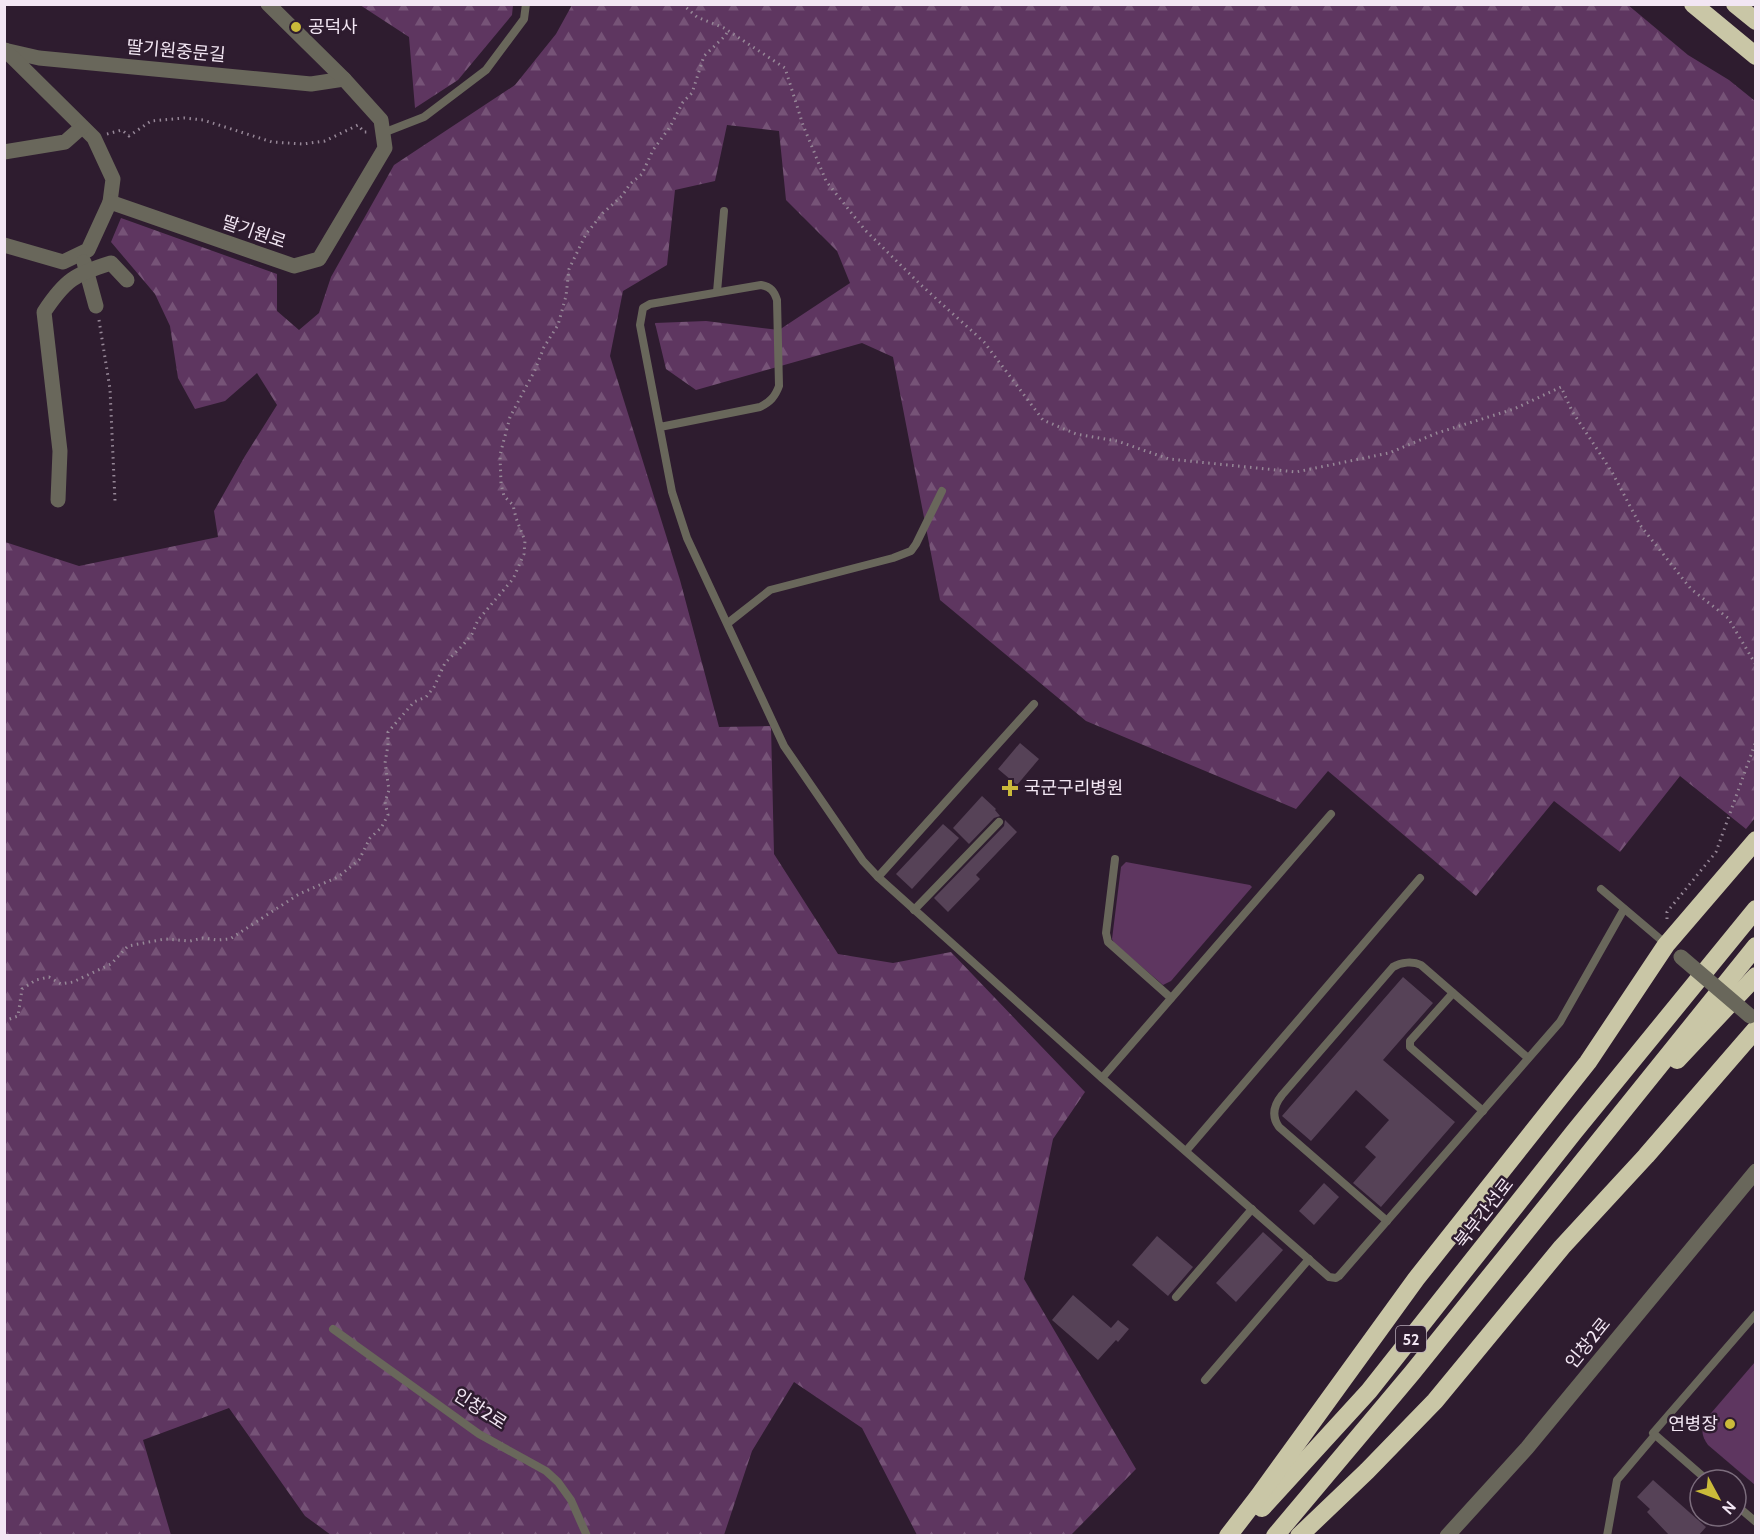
<svg xmlns="http://www.w3.org/2000/svg" width="1760" height="1540" font-family="Cabin,'Noto Sans KR',sans-serif">
	<defs>
		<pattern id="forest-firs" width="22" height="20" patternUnits="userSpaceOnUse" patternTransform="scale(1.5)"><rect width="22" height="20" fill="#5e3660"/><path d="M5 1l3.5 6h-7zM16 11l3.5 6h-7z" fill="#765377"/></pattern>
	</defs>
	<rect width="100%" height="100%" fill="#2e1c2f"/>
	<g fill="#5e3660">
		<polygon points="1126,862 1250,885 1252,887 1171,981 1163,985 1114,943 1112,939 1121,867"/>
		<path d="M1755 1362V1485L1708 1445C1701 1435 1701 1430 1706 1419Z"/>
	</g>
	<g fill="url(#forest-firs)">
		<polygon points="348,5 513,4 513,5 512,15 458,80 415,108 409,37 360,5"/>
		<polygon points="572,5 1628,5 1688,55 1729,80 1755,101 1755,818 1746,829 1680,776 1620,852 1554,801 1476,896 1328,771 1296,809 1086,721 940,600 893,357 862,343 696,390 666,369 655,323 706,321 779,330 850,283 837,251 786,200 779,131 727,125 715,181 675,190 667,265 623,291 610,356 680,580 719,727 771,726 774,854 838,954 893,963 951,952 1085,1092 1053,1139 1024,1279 1136,1469 1070,1536 917,1535 862,1428 794,1382 752,1451 724,1535 331,1535 305,1516 229,1408 143,1440 171,1535 5,1536 5,542 79,566 218,537 214,511 245,456 277,405 257,373 225,401 195,409 178,378 170,326 155,294 111,242 121,218 277,274 277,311 299,330 319,313 331,277 394,165 515,85 556,34"/>
	</g>
	<g fill="#564257">
		<polygon points="1020,743 1039,759 1017,785 998,769"/>
		<polygon points="982,796 996,809 995,810 1000,816 994,818 969,844 953,828"/>
		<polygon points="1005,820 1017,832 976,875 980,879 948,912 934,898 1004,826"/>
		<polygon points="943,824 959,838 912,889 896,874"/>
		<polygon points="1403,977 1433,1003 1383,1060 1455,1122 1381,1207 1353,1183 1376,1157 1365,1147 1389,1120 1356,1090 1311,1141 1282,1116"/>
		<polygon points="1324,1183 1339,1197 1314,1225 1299,1211"/>
		<polygon points="1263,1232 1283,1250 1236,1302 1216,1283"/>
		<polygon points="1157,1236 1193,1267 1168,1296 1132,1265"/>
		<polygon points="1073,1295 1111,1328 1118,1320 1129,1329 1118,1342 1116,1340 1098,1360 1052,1320"/>
		<polygon points="1653,1480 1706,1527 1698,1536 1670,1536 1647,1512 1650,1509 1637,1497"/>
	</g>
	<g fill="none" stroke-linecap="round" stroke-linejoin="round">
		<g stroke="#968797" stroke-width="3" stroke-dasharray="1.5 4.5" stroke-linecap="butt">
			<polyline points="682,4 697,17 724,28 785,68 803,125 826,181 865,230 921,285 984,342 1043,420 1076,434 1117,441 1169,459 1296,472 1389,453 1437,433 1514,409 1561,387 1572,411 1612,472 1640,525 1691,589 1728,618 1756,665"/>
			<polyline points="107,134 122,130 129,136 151,121 184,118 203,120 272,142 303,144 325,141 358,125 364,132 367,132"/>
			<polyline points="99,320 110,389 115,501"/>
			<polyline points="1667,919 1667,912 1716,852 1756,741"/>
			<polyline points="4,1021 18,1016 22,989 36,980 49,977 61,984 73,982 111,964 128,946 165,939 190,941 203,938 218,940 230,939 299,894 338,877 359,860 370,838 381,828 388,815 385,802 389,790 385,763 388,745 388,732 414,702 426,697 434,687 445,663 463,645 472,634 478,620 513,579 524,554 525,541 516,518 513,505 504,496 501,484 500,455 510,417 535,370 544,347 558,325 566,296 569,269 586,234 603,213 622,196 630,184 642,174 653,150 670,127 683,102 692,93 704,56 725,36 728,31"/>
		</g>
		<g stroke="#69675b" stroke-width="8">
			<polyline points="383,133 424,117 486,70 524,19 526,4"/>
			<polyline points="717,292 724,211"/>
			<path d="M660 427 760 407C770 402 775 397 779 386L777 300C774 291 771 287 761 285L650 304 643 308 640 325 672 492 687 538 784 746 863 861 878 877 1102 1078 1329 1277 1336 1278 1339 1276 1560 1022 1624 909"/>
			<polyline points="728,623 770,590 893,558 911,551 916,544 942,491"/>
			<polyline points="1115,859 1106,933 1108,942 1171,998"/>
			<polyline points="878,877 1034,704"/>
			<polyline points="1601,889 1666,944"/>
			<polyline points="914,910 999,822"/>
			<polyline points="1453,993 1410,1041 1410,1047 1483,1111"/>
			<polyline points="1102,1078 1331,814"/>
			<polyline points="1186,1151 1420,878"/>
			<path d="M1387 1221 1279 1127C1271 1116 1274 1105 1282 1095L1393 967C1401 962 1413 961 1421 965L1528 1058"/>
			<polyline points="1176,1297 1252,1209"/>
			<polyline points="333,1329 479,1434 546,1471 558,1482 571,1500 587,1536"/>
			<polyline points="1205,1380 1309,1259"/>
			<polyline points="1707,1480 1653,1433 1756,1314"/>
			<polyline points="1736,1505 1756,1522"/>
			<polyline points="1607,1536 1617,1480 1655,1435"/>
		</g>
		<g stroke="#69675b" stroke-width="15">
			<polyline points="4,50 39,58 311,84 344,79"/>
			<polyline points="5,50 94,138 113,179 110,202"/>
			<polyline points="4,152 65,142 82,127"/>
			<polyline points="4,245 63,262 88,250 110,202 294,266 319,259 385,148 381,120 344,79 268,4"/>
			<polyline points="84,262 96,306"/>
			<path d="M58 500 60 451 44 312C65 280 75 274 111 263L127 280"/>
			<polyline points="1447,1536 1527,1448 1756,1171"/>
		</g>
		<g stroke="#c9c6a6" stroke-width="18">
			<polyline points="1693,4 1756,56"/>
			<polyline points="1735,4 1756,21"/>
			<polyline points="1677,1060 1756,976"/>
			<polyline points="1262,1508 1369,1391 1574,1132 1756,909"/>
			<polyline points="1228,1536 1258,1497 1416,1279 1588,1062 1666,945 1756,840"/>
			<polyline points="1275,1536 1412,1373 1756,946"/>
			<polyline points="1299,1536 1367,1471 1435,1401 1562,1247 1646,1156 1756,1029"/>
		</g>
		<polyline stroke="#69675b" stroke-width="15" points="1681,957 1750,1016"/>
	</g>
	<g fill="#caba3a" stroke="#2e1c2f" stroke-width="2">
		<circle cx="296" cy="27" r="6"/>
		<path d="M1007 779h6v6h6v6h-6v6h-6v-6h-6v-6h6z"/>
		<circle cx="1730" cy="1424" r="6"/>
	</g>
	<g text-anchor="middle" stroke-width="5" stroke-linejoin="round" paint-order="stroke">
		<rect fill="#2e1c2f" stroke="#b7a9b8" stroke-width="1.5" x="1396" y="1326" width="30" height="26" rx="4.5"/>
		<g font-size="16" font-weight="bold" fill="#f2e6f3">
			<text x="1411" y="1345">52</text>
		</g>
		<g font-size="18" fill="#f2e6f3" stroke="#2e1c2f" text-anchor="start">
			<text x="308" y="33">공덕사</text>
			<text x="1024" y="794">국군구리병원</text>
			<text x="1718" y="1430" text-anchor="end">연병장</text>
		</g>
		<g font-size="18" fill="#f2e6f3" stroke="#2e1c2f">
			<text transform="translate(176 51) rotate(5)" y="6">딸기원중문길</text>
			<text transform="translate(254 232) rotate(19)" y="6">딸기원로</text>
			<text transform="translate(1484 1213) rotate(-52)" y="6">북부간선로</text>
			<text transform="translate(1588 1343) rotate(-51)" y="6">인창2로</text>
			<text transform="translate(480 1409) rotate(33)" y="6">인창2로</text>
		</g>
	</g>
	<rect width="1760" height="1540" fill="none" stroke="#f2e6f3" stroke-width="12"/>
	<g transform="translate(1718 1498) rotate(131)"><circle r="28" fill="#2e1c2f" stroke="#7c6d7d" stroke-width="1.5"/>
	<path d="M0-4.5L10 22L0 15L-10 22Z" fill="#caba3a"/>
	<text y="-9" font-size="16" font-weight="bold" text-anchor="middle" fill="#f2e6f3">N</text>
	</g>
</svg>
